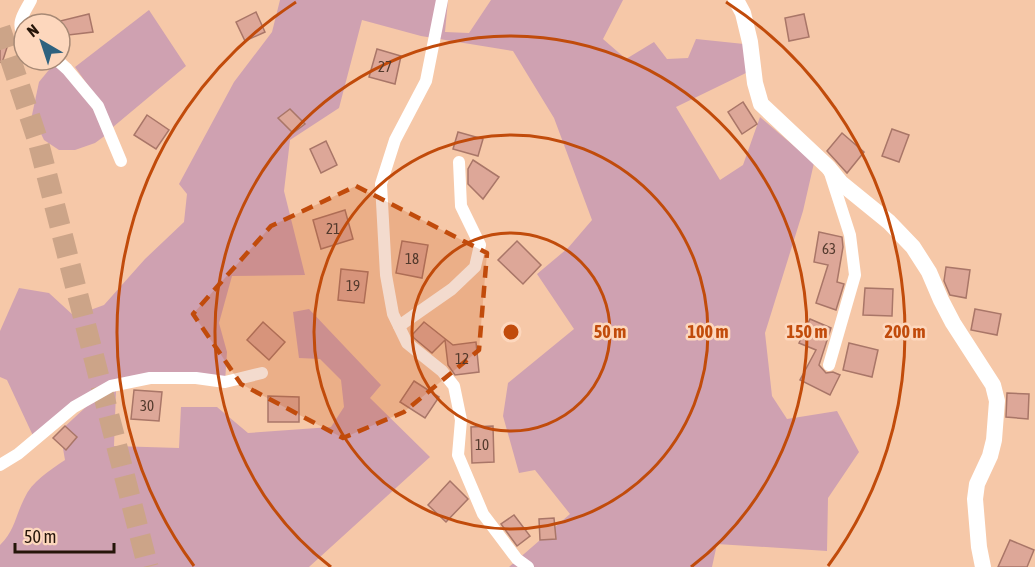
<svg xmlns="http://www.w3.org/2000/svg" width="1035" height="567" font-family="'Asap Condensed',sans-serif">
	<rect width="100%" height="100%" fill="#f6c8a8"/>
	<g fill="#cfa1b1">
		<polygon points="280,0 448,0 445,32 469,33 491,0 623,0 603,39 626,59 654,42 667,59 688,58 696,39 744,44 748,72 676,107 720,180 743,165 760,117 814,163 803,211 765,333 772,396 787,419 837,411 859,452 828,498 827,551 717,544 712,567 509,567 570,514 535,470 519,473 503,416 508,383 574,329 537,274 568,248 592,220 554,118 513,51 421,36 362,20 339,108 290,140 284,191 305,275 232,276 219,323 227,352 225,382 196,378 111,386 35,440 7,380 0,377 0,331 19,288 49,293 74,316 104,305 145,259 184,222 187,194 179,184 234,82 272,32"/>
		<polygon points="149,10 186,66 113,127 99,101 75,67"/>
		<polygon points="57,60 110,132 95,143 75,150 59,150 44,140 32,115 39,82"/>
		<path d="M309 309 381 385 370 398 430 457 309 567H0V545C15 530 15 517 24 499 32 481 49 471 65 460L60 431 87 406 116 391 114 446 179 448 181 407H217L248 433 331 427 344 407 341 380 320 359 299 358 293 312Z"/>
	</g>
	<g fill="#dda798" stroke="#a97668" stroke-width="1.5">
		<polygon points="256,12 265,32 245,41 236,22"/>
		<polygon points="89,14 93,32 60,36 60,21"/>
		<polygon points="804,14 809,37 789,41 785,18"/>
		<polygon points="0,31 11,35 2,63 0,62"/>
		<polygon points="377,49 401,56 395,84 369,77"/>
		<polygon points="743,102 757,124 742,134 728,112"/>
		<polygon points="290,109 305,124 293,133 278,118"/>
		<polygon points="147,115 169,130 156,149 134,135"/>
		<polygon points="892,129 909,135 899,162 882,156"/>
		<polygon points="458,132 483,139 478,156 453,149"/>
		<polygon points="842,133 864,152 847,173 827,151"/>
		<polygon points="326,141 337,165 321,173 310,149"/>
		<polygon points="473,160 499,177 483,199 468,184 468,169"/>
		<polygon points="345,210 353,239 321,249 313,220"/>
		<polygon points="819,232 842,237 843,247 837,282 844,284 836,310 816,303 828,265 814,262"/>
		<polygon points="402,241 428,245 422,278 396,273"/>
		<polygon points="517,241 541,265 523,284 498,260"/>
		<polygon points="946,267 970,270 966,298 950,295 944,281"/>
		<polygon points="341,269 368,272 364,303 338,300"/>
		<polygon points="865,288 893,289 892,316 863,315"/>
		<polygon points="975,309 1001,314 997,335 971,330"/>
		<polygon points="810,319 831,328 819,365 826,373 833,372 840,375 830,395 800,380 816,350 799,343"/>
		<polygon points="263,322 285,342 269,360 247,340"/>
		<polygon points="424,322 453,345 476,342 479,372 455,375 448,365 445,340 432,353 414,338 412,335"/>
		<polygon points="849,343 878,350 872,377 843,370"/>
		<polygon points="414,381 439,397 425,418 400,402"/>
		<polygon points="134,390 162,392 159,421 131,419"/>
		<polygon points="1007,393 1029,394 1028,419 1006,417"/>
		<polygon points="268,396 299,397 299,422 268,422"/>
		<polygon points="65,426 77,437 66,450 53,438"/>
		<polygon points="493,426 494,462 472,463 471,427"/>
		<polygon points="450,481 468,499 446,522 428,505"/>
		<polygon points="514,515 530,536 517,546 501,524"/>
		<polygon points="554,518 556,539 540,540 539,519"/>
		<polygon points="1010,540 1034,550 1027,567 998,567"/>
	</g>
	<g fill="none" stroke-linecap="round" stroke-linejoin="round">
		<polyline stroke="#cca488" stroke-width="21" stroke-dasharray="21 10" stroke-linecap="butt" points="0,28 38,141 148,567"/>
		<g stroke="#fff" stroke-width="12">
			<polyline points="442,0 426,81 395,140 381,184 386,275 393,314 407,343 442,371 454,386 461,420 458,455 483,514 517,559 528,567"/>
			<path d="M24 35C15 23 25 12 31 0"/>
			<polyline points="57,60 67,69 98,106 121,161"/>
			<polyline points="399,326 452,289 475,267 480,245 461,206 459,162"/>
			<polyline points="829,365 855,275 850,235 830,173"/>
			<polyline points="0,465 18,454 74,407 111,386 150,378 196,378 225,382 262,373"/>
		</g>
		<polyline stroke="#fff" stroke-width="16" points="736,0 743,13 750,42 755,83 761,104 828,167 841,183 889,222 913,247 929,272 941,300 953,323 993,385 997,401 994,440 990,456 977,484 975,499 979,547 983,567"/>
	</g>
	<path fill="#c14b0b" fill-opacity="0.2" stroke="#c14b0b" stroke-width="4.5" stroke-dasharray="12 8" stroke-linejoin="round" d="M356 186 487 253 479 350 404 412 343 438 241 384 193 314 271 226Z"/>
	<g fill="none" stroke="#c14b0b" stroke-width="3">
		<circle cx="511" cy="332" r="99"/>
		<circle cx="511" cy="332" r="197"/>
		<path d="M331 567A296 296 0 1 1 691 567"/>
		<path d="M194 566A394 394 0 0 1 296 2M726 2A394 394 0 0 1 828 566"/>
	</g>
	<g text-anchor="middle" stroke-width="5" stroke-linejoin="round" paint-order="stroke">
		<g font-size="15" fill="#533a2d">
			<text x="385" y="72">27</text>
			<text x="333" y="234">21</text>
			<text x="829" y="254">63</text>
			<text x="412" y="264">18</text>
			<text x="353" y="291">19</text>
			<text x="462" y="364">12</text>
			<text x="147" y="411">30</text>
			<text x="482" y="450">10</text>
		</g>
	</g>
	<circle cx="511" cy="332" r="9" fill="#c14b0b" stroke="#fdd7bd" stroke-width="3"/>
	<g font-size="18" text-anchor="middle" font-weight="bold" fill="#c14b0b" stroke="#fdd7bd" stroke-width="5" stroke-linejoin="round" paint-order="stroke">
		<text x="610" y="338">50 m</text>
		<text x="708" y="338">100 m</text>
		<text x="807" y="338">150 m</text>
		<text x="905" y="338">200 m</text>
	</g>
	<g transform="translate(42 42) rotate(321)"><circle r="28" fill="#fdd7bd" stroke="#a78975" stroke-width="1.5"/>
	<path d="M0-4.5L10 22L0 15L-10 22Z" fill="#2f627f"/>
	<text y="-9" font-size="16" font-weight="bold" text-anchor="middle" fill="#251509">N</text>
	</g>
	<path d="M15 543v9h99v-9" fill="none" stroke="#251509" stroke-width="3"/>
	<text x="24" y="543" font-size="18" fill="#251509" stroke="#fdd7bd" stroke-width="4.5" paint-order="stroke">50 m</text>
</svg>
